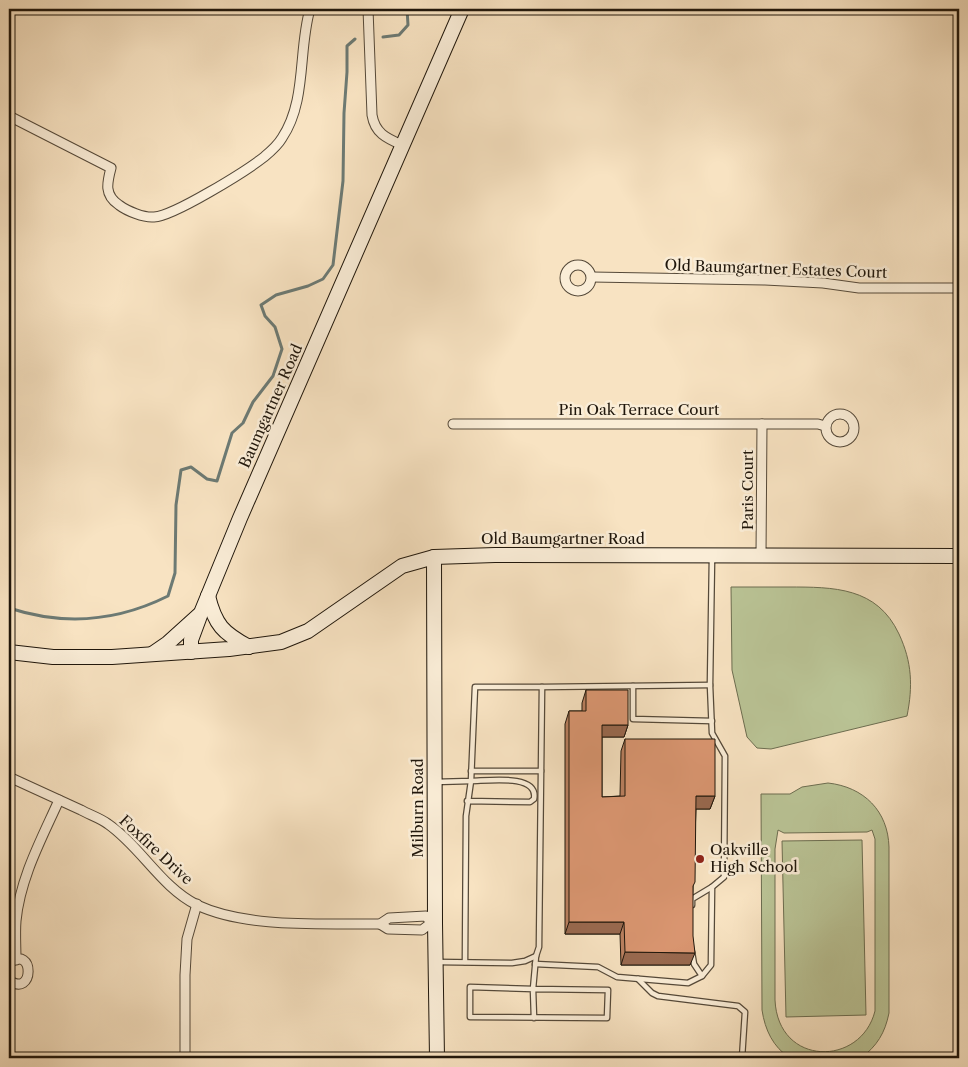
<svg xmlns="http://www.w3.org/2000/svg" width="968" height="1067" font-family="'Libre Caslon Text',serif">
	<rect width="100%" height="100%" fill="#f8e3c2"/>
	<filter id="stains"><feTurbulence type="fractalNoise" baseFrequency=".004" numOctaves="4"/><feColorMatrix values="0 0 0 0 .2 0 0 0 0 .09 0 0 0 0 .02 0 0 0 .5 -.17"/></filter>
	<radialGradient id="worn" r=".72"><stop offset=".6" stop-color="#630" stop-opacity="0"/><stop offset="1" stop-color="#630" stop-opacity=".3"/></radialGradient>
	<g fill="#bac496" stroke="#6c6d50" fill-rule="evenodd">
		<path d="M731 587C750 587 769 587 788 587 834 587 877 587 899 634 912 662 913 686 907 716L771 749 757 748 747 737 732 670Z"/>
		<path d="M828 783C864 787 888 811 889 847V1013C885 1033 877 1046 861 1058H790C773 1047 765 1030 762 1010L761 794H790L802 787ZM778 830 784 833 867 832 872 830 875 839V1011C861 1067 778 1067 775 1000V849Z"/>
		<polygon points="862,840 866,1015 786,1017 782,841"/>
	</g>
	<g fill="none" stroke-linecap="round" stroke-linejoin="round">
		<g stroke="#6c7a74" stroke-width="3">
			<polyline points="383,37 399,35 408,25 407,9"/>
			<path d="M9 608C64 626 116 622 168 596L175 573 176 505 181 470 191 467 207 479 217 481 232 433 243 423 253 402 273 376 282 349 275 327 265 316 261 305 276 295 308 286 323 279 333 265 343 181 344 113 347 72V46L355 39"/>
		</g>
		<g stroke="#554939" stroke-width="7">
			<g id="lane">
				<polyline points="633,686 633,719 712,721"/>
				<polyline points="542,687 710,685"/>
				<polyline points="471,771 541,771"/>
				<polyline points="435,782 471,781 475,687 542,687 539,947 536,956 533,989 470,987 470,1017 607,1018 608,990 533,989 534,1018"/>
				<polyline points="692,905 692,899 712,887"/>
				<polyline points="692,952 694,964 702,976"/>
				<polyline points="437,962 512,963 525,961 536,956"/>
				<path d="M465 962 466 816 471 781C486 781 539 773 534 799L530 802 467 801"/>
				<polyline points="535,964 598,967 617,977 688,983 702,976 711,965 712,887 724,877 725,756 712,733 710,685 712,557"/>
				<polyline points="638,979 652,993 658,996 738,1006 745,1012 742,1058"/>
				<polyline points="687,1058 710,1058"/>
			</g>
		</g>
		<g stroke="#554939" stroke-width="11">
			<g id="street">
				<path d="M368 9 372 115C375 133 386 138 402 145"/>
				<path d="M9 116 111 168C107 183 104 195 119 205 127 211 144 218 154 217 174 216 246 171 264 157 270 152 278 145 282 138 307 101 298 50 310 9"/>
				<circle cx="578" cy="278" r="13"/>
				<polyline points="592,277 765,280 823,283 859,288 959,288"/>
				<circle cx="840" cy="428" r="14"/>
				<polyline points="453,424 818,424 825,426"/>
				<polyline points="761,555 762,424"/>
				<path d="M9 777C33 788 57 799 81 810 90 815 100 818 108 824 141 847 161 887 197 905 248 929 325 923 380 924L389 918 426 916 431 923H435"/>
				<polyline points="380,924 388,929 422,930 431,923"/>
				<path d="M16 960C16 947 15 933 16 921 20 878 42 838 59 800"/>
				<path d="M9 963C35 944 34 999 9 980"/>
				<polyline points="185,1058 185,975 187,939 197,904"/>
			</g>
		</g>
		<g stroke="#1f160b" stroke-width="16">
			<g id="secondary">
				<polyline points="434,557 435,923 437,1058"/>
				<path d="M208 596C215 625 223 633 249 647"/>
				<polyline points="9,652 53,657 112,657 229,649 281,642 308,631 402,566 434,557 495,555 959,556"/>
				<polyline points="191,652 191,640 201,613 240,518 462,9"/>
				<polyline points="152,654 168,643 199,615"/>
			</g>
		</g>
		<use href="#lane" stroke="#faedd7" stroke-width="4.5"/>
		<use href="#street" stroke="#faedd7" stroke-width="9"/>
		<use href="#secondary" stroke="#faedd7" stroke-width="14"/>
	</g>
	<polygon fill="#bb8161" stroke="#1f160b" points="586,690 628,725 624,737 602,737 602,797 620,796 621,751 625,739 715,796 710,809 696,809 690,965 621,965 620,934 565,934 565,724 569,711 582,711 582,703"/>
	<g fill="#99694f" stroke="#1f160b">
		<polygon points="602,725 628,725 624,737 598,737"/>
		<polygon points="696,796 715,796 710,809 691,809"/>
		<polygon points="569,922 624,922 620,934 565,934"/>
		<polygon points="625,952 695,953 690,965 621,965"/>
	</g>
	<polygon fill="#da9671" stroke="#1f160b" points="586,690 628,690 628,725 602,725 602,797 625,796 625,739 715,739 715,796 696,796 695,882 693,886 693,936 695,953 625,952 624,922 569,922 569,711 586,711"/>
	<circle fill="#8f2418" stroke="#faedd7" stroke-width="2" cx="700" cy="859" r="5"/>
	<g text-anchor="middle" stroke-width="5" stroke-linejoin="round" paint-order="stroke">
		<g font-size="15" fill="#1f160b" stroke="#faedd7">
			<text transform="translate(776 269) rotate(2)" y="5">Old Baumgartner Estates Court</text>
			<text transform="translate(271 406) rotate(-66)" y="5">Baumgartner Road</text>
			<text x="639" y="415">Pin Oak Terrace Court</text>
			<text transform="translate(748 490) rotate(-90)" y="5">Paris Court</text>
			<text x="563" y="544">Old Baumgartner Road</text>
			<text transform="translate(418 808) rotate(-90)" y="5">Milburn Road</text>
			<text transform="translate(156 850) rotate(43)" y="5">Foxfire Drive</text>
		</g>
		<g font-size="15" fill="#1f160b" stroke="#faedd7" text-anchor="start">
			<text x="710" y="855">Oakville<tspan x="710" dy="17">High School</tspan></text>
		</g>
	</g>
	<rect width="968" height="1067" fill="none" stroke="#f8e3c2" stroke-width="30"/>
	<rect x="10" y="10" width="948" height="1047" fill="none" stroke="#1f160b" stroke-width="2.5"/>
	<rect x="15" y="15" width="938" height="1037" fill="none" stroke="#1f160b"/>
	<rect width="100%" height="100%" filter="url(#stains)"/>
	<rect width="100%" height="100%" fill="url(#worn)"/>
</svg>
